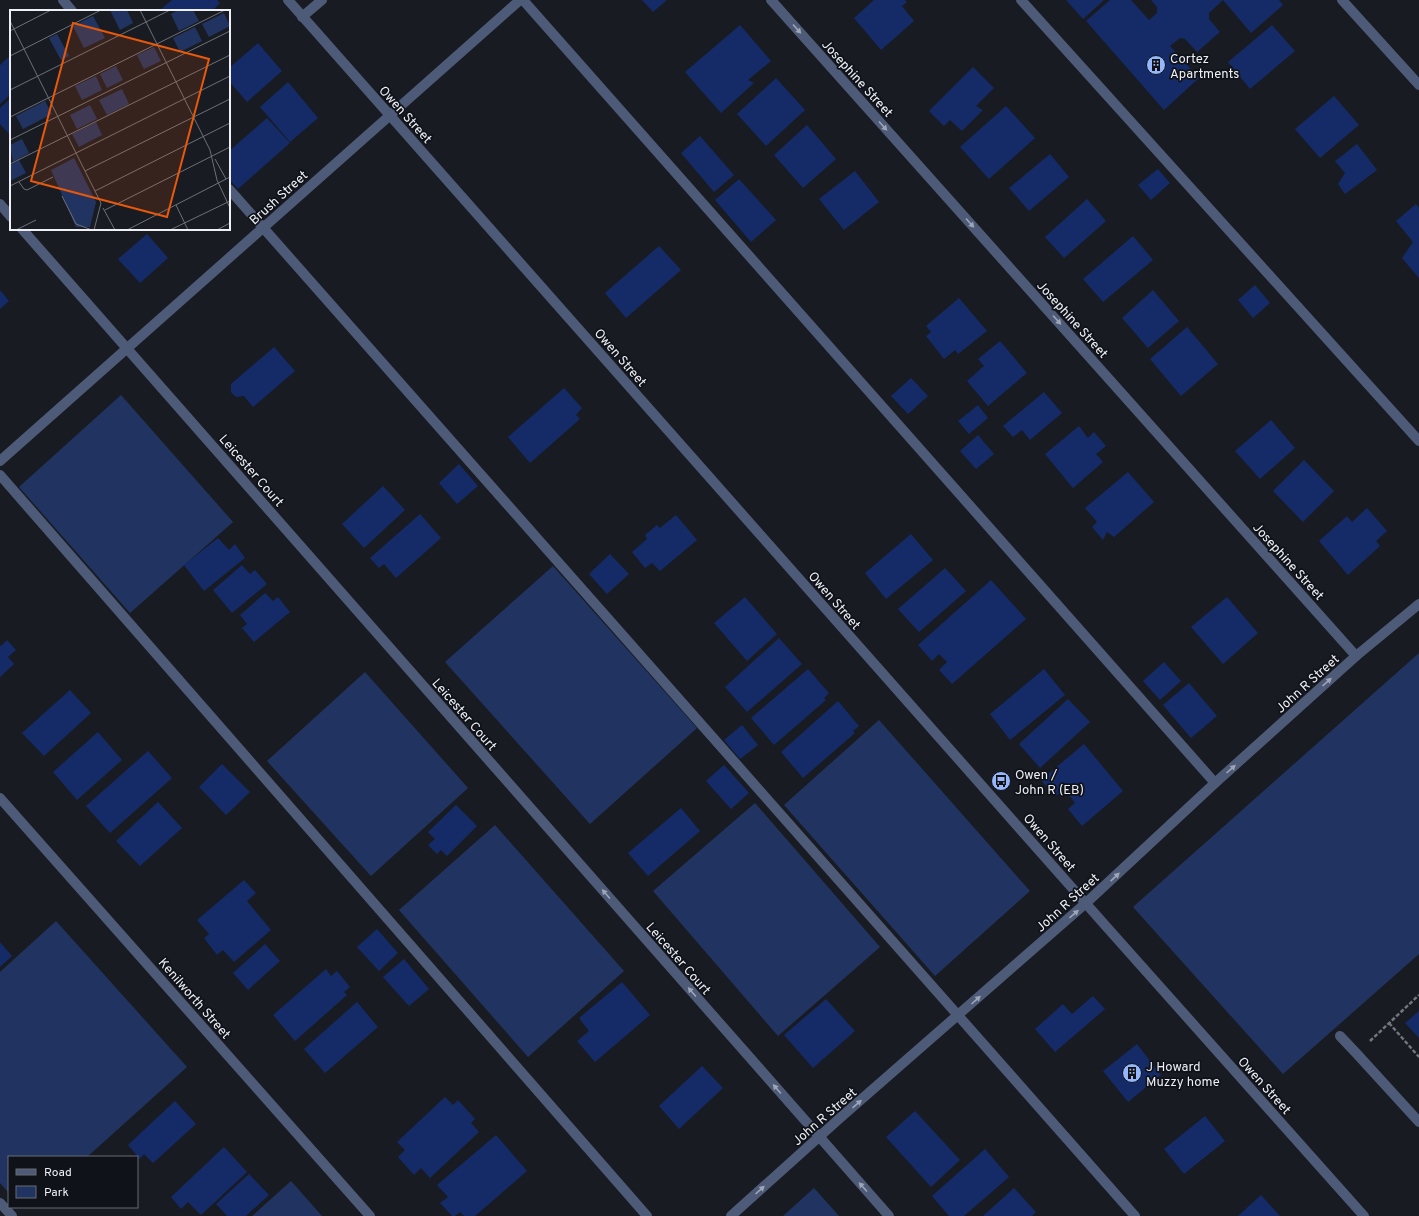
<svg xmlns="http://www.w3.org/2000/svg" width="1419" height="1216" font-family="Overpass,sans-serif">
	<rect width="100%" height="100%" fill="#181b22"/>
	<g fill="#213461">
		<polygon points="121,395 233,522 130,613 19,487"/>
		<polygon points="553,566 697,728 590,824 445,662"/>
		<polygon points="1419,653 1419,954 1283,1074 1133,907"/>
		<polygon points="365,672 468,788 371,876 267,761"/>
		<polygon points="879,720 1030,891 935,976 784,805"/>
		<polygon points="755,803 880,947 778,1036 653,891"/>
		<polygon points="495,825 624,971 528,1057 399,910"/>
		<polygon points="56,921 187,1067 87,1157 9,1157 9,1193 0,1183 0,972"/>
		<polygon points="291,1181 322,1216 252,1216"/>
		<polygon points="814,1188 839,1216 783,1216"/>
	</g>
	<g fill="#142b68">
		<polygon points="172,0 217,0 220,3 212,11 159,11"/>
		<polygon points="642,0 667,0 653,12"/>
		<polygon points="874,0 905,0 907,2 902,6 914,21 881,50 854,18"/>
		<polygon points="1066,0 1104,0 1083,19"/>
		<polygon points="1110,0 1131,0 1149,20 1157,13 1157,7 1151,0 1279,0 1283,5 1251,33 1223,0 1209,13 1209,19 1220,32 1197,52 1185,39 1180,38 1170,46 1199,78 1164,110 1086,21"/>
		<polygon points="740,25 771,61 748,80 754,83 721,113 685,72"/>
		<polygon points="1272,25 1295,51 1250,89 1228,62"/>
		<polygon points="258,43 282,71 247,102 229,81 229,68"/>
		<polygon points="11,55 11,94 0,104 0,65"/>
		<polygon points="973,67 994,88 976,106 983,110 962,131 950,120 944,126 929,111"/>
		<polygon points="776,78 805,110 766,146 737,114"/>
		<polygon points="288,82 318,118 290,142 260,107"/>
		<polygon points="1334,96 1359,125 1320,158 1295,129"/>
		<polygon points="11,98 11,136 0,124 0,108"/>
		<polygon points="1006,106 1035,138 989,179 960,147"/>
		<polygon points="267,118 290,143 238,189 229,179 229,151"/>
		<polygon points="807,125 836,159 803,188 774,155"/>
		<polygon points="700,136 734,175 714,192 681,153"/>
		<polygon points="1357,144 1377,170 1345,194 1338,184 1345,173 1335,161"/>
		<polygon points="1050,154 1069,177 1029,211 1009,188"/>
		<polygon points="1158,169 1170,183 1151,200 1138,185"/>
		<polygon points="855,171 879,202 844,230 819,199"/>
		<polygon points="739,179 776,220 751,242 715,200"/>
		<polygon points="1087,199 1106,221 1064,258 1045,237"/>
		<polygon points="1416,204 1419,208 1419,278 1402,258 1413,242 1396,221"/>
		<polygon points="147,234 168,258 140,283 118,259"/>
		<polygon points="1133,236 1153,260 1103,302 1083,279"/>
		<polygon points="659,246 681,270 626,318 605,293"/>
		<polygon points="1255,285 1270,303 1253,318 1238,300"/>
		<polygon points="0,290 9,301 0,309"/>
		<polygon points="1153,290 1179,321 1148,348 1122,318"/>
		<polygon points="959,298 987,331 958,354 955,350 944,359 926,336 931,332 926,326"/>
		<polygon points="1187,327 1218,364 1181,396 1150,359"/>
		<polygon points="1000,341 1027,373 988,406 967,381 984,366 978,359"/>
		<polygon points="274,347 295,371 253,407 244,396 236,397 231,392 231,384"/>
		<polygon points="911,378 928,396 908,414 891,396"/>
		<polygon points="564,388 582,408 576,415 580,419 530,463 508,437"/>
		<polygon points="1044,392 1062,413 1030,440 1022,430 1013,437 1003,426"/>
		<polygon points="978,405 988,418 969,434 958,421"/>
		<polygon points="1271,420 1295,448 1260,479 1235,451"/>
		<polygon points="1079,426 1088,438 1094,432 1106,446 1096,454 1103,462 1073,488 1045,454"/>
		<polygon points="978,435 994,454 976,469 960,451"/>
		<polygon points="1304,460 1334,491 1303,522 1273,491"/>
		<polygon points="459,464 478,486 457,504 439,483"/>
		<polygon points="1128,472 1154,502 1114,537 1107,532 1103,540 1092,527 1097,522 1085,508"/>
		<polygon points="383,486 405,510 364,548 342,524"/>
		<polygon points="1367,508 1387,531 1376,541 1380,546 1348,575 1319,541 1347,516 1352,522"/>
		<polygon points="420,514 441,538 396,578 384,564 379,568 370,558"/>
		<polygon points="676,515 697,540 660,571 652,563 645,568 632,552 647,539 645,535 657,525 660,528"/>
		<polygon points="911,534 933,560 886,599 865,573"/>
		<polygon points="218,538 229,550 235,544 245,558 204,591 184,565"/>
		<polygon points="610,554 629,574 607,594 589,574"/>
		<polygon points="242,565 250,574 255,570 267,584 232,613 213,590"/>
		<polygon points="945,568 966,591 919,632 898,609"/>
		<polygon points="991,580 1026,619 952,684 939,670 947,662 939,654 932,661 918,645"/>
		<polygon points="265,593 273,601 278,597 290,612 254,642 242,628 247,624 240,615"/>
		<polygon points="745,597 777,634 747,661 714,623"/>
		<polygon points="1227,597 1258,633 1223,664 1191,627"/>
		<polygon points="779,638 802,664 747,712 725,687"/>
		<polygon points="7,640 16,650 8,657 14,664 0,677 0,645 1,646"/>
		<polygon points="1164,662 1181,681 1160,700 1143,681"/>
		<polygon points="808,669 829,693 824,698 826,700 774,745 751,718"/>
		<polygon points="1044,669 1065,695 1010,740 990,714"/>
		<polygon points="1189,683 1217,716 1191,738 1163,705"/>
		<polygon points="70,690 91,713 44,756 22,733"/>
		<polygon points="1068,699 1090,722 1040,768 1019,744"/>
		<polygon points="838,701 859,726 853,731 855,733 803,778 781,752"/>
		<polygon points="742,725 758,745 740,759 724,740"/>
		<polygon points="98,732 122,760 77,800 53,772"/>
		<polygon points="1084,744 1123,791 1082,826 1068,809 1075,803 1066,791 1055,796 1041,780"/>
		<polygon points="148,751 172,778 110,833 86,806"/>
		<polygon points="222,764 250,792 226,815 199,787"/>
		<polygon points="724,765 749,793 731,809 706,781"/>
		<polygon points="158,802 182,828 140,866 116,841"/>
		<polygon points="456,805 477,826 447,856 441,850 437,854 428,845 435,839 428,832"/>
		<polygon points="681,808 700,831 648,876 628,853"/>
		<polygon points="244,880 256,893 247,901 271,930 234,962 223,950 217,955 204,938 209,934 197,920"/>
		<polygon points="377,929 398,953 379,971 357,947"/>
		<polygon points="0,942 12,956 0,967"/>
		<polygon points="265,944 280,961 248,990 233,973"/>
		<polygon points="404,959 429,989 409,1006 383,977"/>
		<polygon points="326,969 331,976 337,971 350,987 344,992 347,995 295,1041 273,1015"/>
		<polygon points="622,982 650,1015 595,1062 577,1041 589,1031 579,1018"/>
		<polygon points="1093,996 1105,1009 1055,1052 1035,1029 1063,1004 1072,1014"/>
		<polygon points="826,999 855,1031 813,1068 784,1035"/>
		<polygon points="357,1002 378,1027 325,1073 304,1049"/>
		<polygon points="1419,1011 1419,1038 1405,1023"/>
		<polygon points="1137,1044 1161,1075 1128,1102 1103,1071"/>
		<polygon points="702,1066 723,1088 679,1129 659,1106"/>
		<polygon points="445,1097 453,1105 458,1100 475,1119 471,1123 479,1132 430,1178 421,1168 414,1175 398,1157 405,1150 397,1142"/>
		<polygon points="175,1101 196,1124 153,1163 144,1154 140,1159 128,1145"/>
		<polygon points="915,1111 960,1160 931,1187 886,1137"/>
		<polygon points="1205,1116 1225,1141 1184,1174 1164,1149"/>
		<polygon points="496,1135 527,1171 475,1216 464,1216 460,1212 455,1216 452,1216 440,1203 448,1197 437,1185"/>
		<polygon points="224,1147 247,1172 201,1215 188,1202 181,1209 171,1197"/>
		<polygon points="985,1149 1009,1177 964,1216 949,1216 932,1196"/>
		<polygon points="249,1174 269,1195 246,1216 227,1216 216,1204"/>
		<polygon points="1014,1188 1036,1212 1032,1216 983,1216"/>
		<polygon points="1261,1195 1280,1216 1238,1216"/>
	</g>
	<g fill="none" stroke-linecap="round" stroke-linejoin="round">
		<g stroke="#73767c" stroke-width="2.5" stroke-dasharray="4 2" stroke-linecap="butt">
			<polyline points="1389,1023 1419,1057"/>
			<polyline points="1370,1041 1419,995"/>
		</g>
		<g stroke="#4e5b78" stroke-width="10">
			<polyline points="63,0 72,11"/>
			<polyline points="523,0 1215,783"/>
			<polyline points="1021,0 1419,441"/>
			<polyline points="302,17 322,0"/>
			<polyline points="229,189 1135,1216"/>
			<polyline points="0,475 647,1216"/>
			<polyline points="1340,1036 1357,1054 1419,1122"/>
			<polyline points="0,1203 12,1216"/>
		</g>
		<g stroke="#4e5b78" stroke-width="10">
			<polyline points="288,0 1104,924 1364,1216"/>
			<polyline points="771,0 1356,656"/>
			<polyline points="0,204 11,217"/>
			<polyline points="22,229 889,1216"/>
			<polyline points="0,461 520,0"/>
			<polyline points="0,798 370,1216"/>
		</g>
		<g stroke="#4e5b78" stroke-width="10">
			<polyline points="1342,0 1419,85"/>
			<polyline points="731,1216 840,1118 1086,903 1215,783 1356,656 1419,604"/>
		</g>
	</g>
	<defs><path id="oneway-solid" d="M-6-.8H1V-3.2L6.5 0L1 3.2V.8H-6Z"/></defs>
	<g fill="#9ea6b6">
		<use href="#oneway-solid" transform="translate(797 29) rotate(48)"/>
		<use href="#oneway-solid" transform="translate(883 126) rotate(48)"/>
		<use href="#oneway-solid" transform="translate(970 223) rotate(48)"/>
		<use href="#oneway-solid" transform="translate(1057 320) rotate(48)"/>
		<use href="#oneway-solid" transform="translate(1327 682) rotate(-42)"/>
		<use href="#oneway-solid" transform="translate(1231 769) rotate(-42)"/>
		<use href="#oneway-solid" transform="translate(1115 877) rotate(-43)"/>
		<use href="#oneway-solid" transform="translate(606 894) rotate(-131)"/>
		<use href="#oneway-solid" transform="translate(1074 914) rotate(-41)"/>
		<use href="#oneway-solid" transform="translate(692 992) rotate(-131)"/>
		<use href="#oneway-solid" transform="translate(976 1000) rotate(-42)"/>
		<use href="#oneway-solid" transform="translate(777 1089) rotate(-131)"/>
		<use href="#oneway-solid" transform="translate(857 1104) rotate(-41)"/>
		<use href="#oneway-solid" transform="translate(863 1187) rotate(-132)"/>
		<use href="#oneway-solid" transform="translate(760 1190) rotate(-42)"/>
	</g>
	<defs>
		<g id="building-disc" transform="scale(1)"><circle r="9.5" fill="#95b6fd" stroke="#0f1219"/><path d="M-4-6H4V6H1V3H-1V6H-4ZM-2.5-4.3h1.7v1.8h-1.7ZM.8-4.3h1.7v1.8H.8ZM-2.5-1h1.7V.8h-1.7ZM.8-1h1.7V.8H.8Z" fill="#111"/></g>
		<g id="bus-disc" transform="scale(1)"><circle r="9.5" fill="#95b6fd" stroke="#0f1219"/><path d="M-5-6H5V4H4V6H2V4H-2V6H-4V4H-5ZM-3.5-4V0h7V-4ZM-3.5 1.2v1.5H-2V1.2ZM2 1.2v1.5H3.5V1.2Z" fill="#111"/></g>
	</defs>
	<g fill-rule="evenodd">
		<use href="#building-disc" x="1156" y="65"/>
		<use href="#bus-disc" x="1001" y="781"/>
		<use href="#building-disc" x="1132" y="1073"/>
	</g>
	<g text-anchor="middle" stroke-width="3.5" stroke-linejoin="round" paint-order="stroke">
		<g font-size="13" fill="#eef0f5" stroke="#0f1219" text-anchor="start">
			<text x="1170" y="63">Cortez<tspan x="1170" dy="15">Apartments</tspan></text>
			<text x="1015" y="779">Owen /<tspan x="1015" dy="15">John R (EB)</tspan></text>
			<text x="1146" y="1071">J Howard<tspan x="1146" dy="15">Muzzy home</tspan></text>
		</g>
		<g font-size="13" fill="#eef0f5" stroke="#0f1219">
			<text transform="translate(858 78) rotate(48)" y="5">Josephine Street</text>
			<text transform="translate(406 114) rotate(48)" y="5">Owen Street</text>
			<text transform="translate(278 197) rotate(-42)" y="5">Brush Street</text>
			<text transform="translate(1073 319) rotate(48)" y="5">Josephine Street</text>
			<text transform="translate(621 357) rotate(49)" y="5">Owen Street</text>
			<text transform="translate(252 470) rotate(49)" y="5">Leicester Court</text>
			<text transform="translate(1289 561) rotate(48)" y="5">Josephine Street</text>
			<text transform="translate(835 600) rotate(49)" y="5">Owen Street</text>
			<text transform="translate(1307 683) rotate(-42)" y="5">John R Street</text>
			<text transform="translate(465 714) rotate(49)" y="5">Leicester Court</text>
			<text transform="translate(1050 842) rotate(49)" y="5">Owen Street</text>
			<text transform="translate(1067 902) rotate(-42)" y="5">John R Street</text>
			<text transform="translate(679 958) rotate(49)" y="5">Leicester Court</text>
			<text transform="translate(195 998) rotate(49)" y="5">Kenilworth Street</text>
			<text transform="translate(1265 1085) rotate(48)" y="5">Owen Street</text>
			<text transform="translate(824 1116) rotate(-41)" y="5">John R Street</text>
		</g>
	</g>
	<g transform="translate(10 10)">
		<rect width="220" height="220" fill="#181b22"/>
		<path d="M100 0H117L123 13 110 20ZM168 0H183L189 11 169 21 161 4ZM214 3 220 16 199 27 192 14ZM83 6 95 28 74 38 63 16ZM185 17 192 31 170 42 163 28ZM47 24 59 46 51 50 39 28ZM144 37 151 51 134 59 127 45ZM106 56 113 70 97 78 90 64ZM86 66 92 80 72 90 65 76ZM112 79 119 94 97 105 89 90ZM35 91 42 104 13 119 6 106ZM80 95 87 109 67 119 60 105ZM86 112 92 125 69 137 62 124ZM12 129 19 143 3 152 0 135ZM64 148 86 192 80 217H66L41 160ZM9 150 16 163 0 171V155Z" fill="#213461"/>
		<path fill="none" stroke="#6e7076" stroke-width="1" d="M130 0 200 140 207 170 220 198M0 11 91 193 84 220M0 21 41 0M0 46 91 0M0 80 160 0M0 107 215 0M0 130 220 21M205 149 216 169M0 154 220 45M75 161 220 89M9 172 14 179 17 180 43 167M0 176 220 66M85 181 220 113M52 186 66 214 82 220M166 195 178 220M93 198 105 220M95 200 220 137M6 220 26 210M117 220 220 167M160 220 220 191M207 220 220 213"/>
		<path fill="#e8590c" fill-opacity="0.15" stroke="#e8590c" stroke-width="2" d="M63 13 199 49 157 207 21 171Z"/>
		<rect width="220" height="220" fill="none" stroke="#eef0f5" stroke-width="2"/>
	</g>
	<rect x="8" y="1156" width="130" height="52" fill="#0f1219" stroke="#686b71"/>
	<rect x="16" y="1169" width="20" height="6" fill="#4e5b78" stroke="#686b71"/>
	<text x="44" y="1176" font-size="12" fill="#eef0f5">Road</text>
	<rect x="16" y="1186" width="20" height="12" fill="#213461" stroke="#686b71"/>
	<text x="44" y="1196" font-size="12" fill="#eef0f5">Park</text>
</svg>
